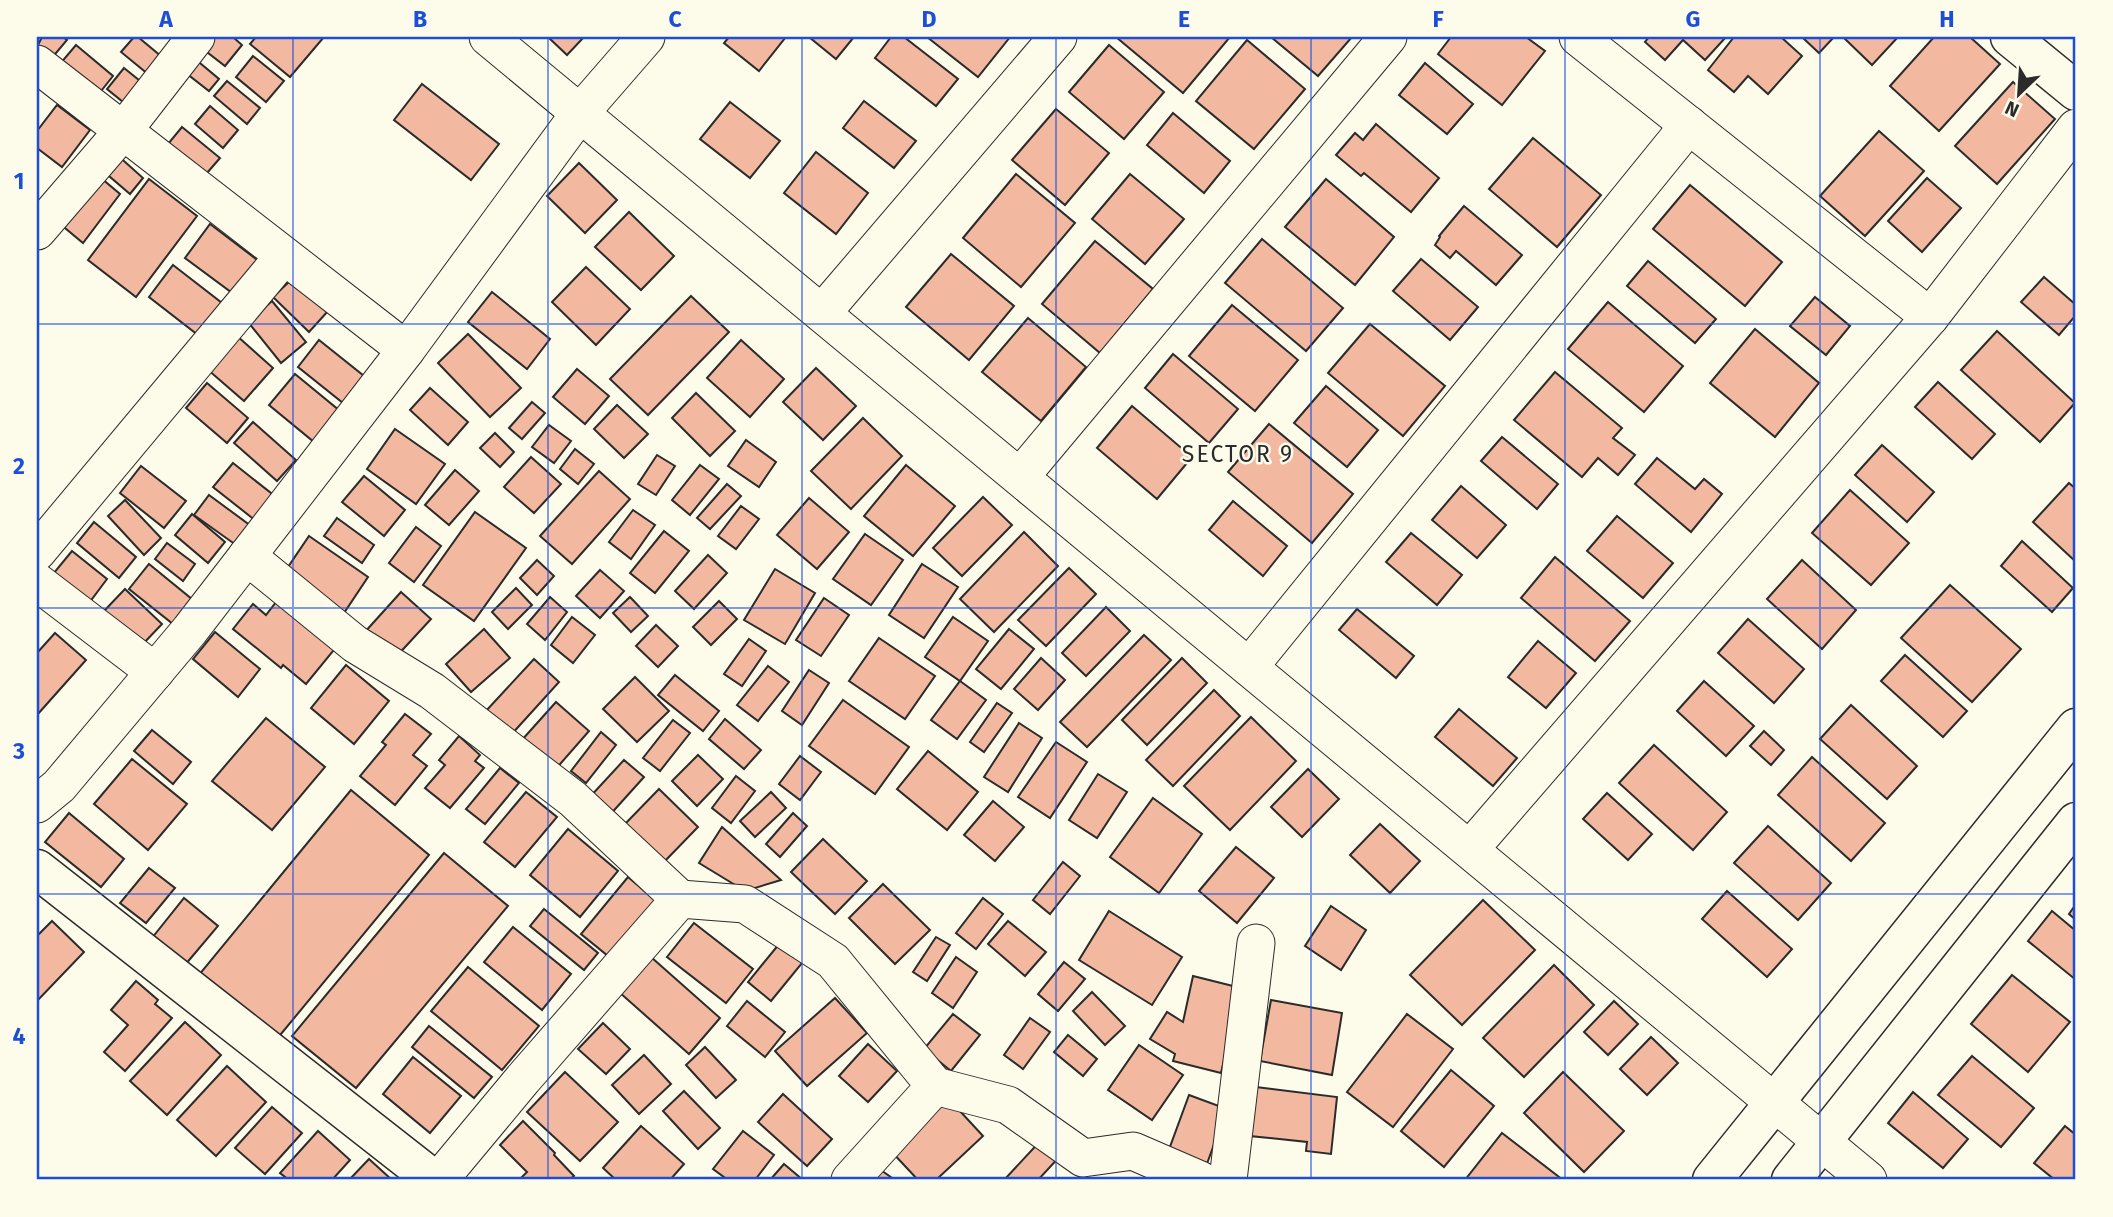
<svg xmlns="http://www.w3.org/2000/svg" width="2113" height="1217" font-family="'Fira Sans',sans-serif">
	<rect width="100%" height="100%" fill="#fdfbea"/>
	<g fill="#f2b8a0" stroke="#2b2b2b" stroke-width="2">
		<polygon points="42,37 63,37 67,40 51,59 37,47"/>
		<polygon points="134,37 138,37 168,62 154,79 121,52"/>
		<polygon points="211,37 233,37 242,45 225,66 203,49"/>
		<polygon points="256,37 324,37 290,77 250,44"/>
		<polygon points="548,37 584,37 567,55"/>
		<polygon points="729,37 784,37 785,38 759,71 724,43"/>
		<polygon points="809,37 854,37 836,59"/>
		<polygon points="891,37 904,37 958,79 936,106 875,58"/>
		<polygon points="927,37 1010,37 978,77"/>
		<polygon points="1116,37 1230,37 1183,93"/>
		<polygon points="1271,37 1352,37 1318,76"/>
		<polygon points="1451,37 1526,37 1545,51 1502,105 1438,54"/>
		<polygon points="1649,37 1726,37 1705,60 1683,40 1665,60 1645,42"/>
		<polygon points="1734,37 1781,37 1802,56 1768,94 1748,76 1734,92 1708,70"/>
		<polygon points="1802,37 1834,37 1819,53"/>
		<polygon points="1843,37 1898,37 1872,65"/>
		<polygon points="1934,37 1970,37 2000,64 1939,131 1890,86"/>
		<polygon points="1247,40 1305,89 1254,149 1196,101"/>
		<polygon points="76,45 113,76 97,96 59,65"/>
		<polygon points="1109,45 1164,92 1124,139 1069,92"/>
		<polygon points="188,53 219,79 209,91 177,66"/>
		<polygon points="253,56 284,81 266,102 236,77"/>
		<polygon points="1425,63 1473,104 1447,134 1399,95"/>
		<polygon points="124,68 150,89 133,110 107,89"/>
		<polygon points="227,81 260,108 247,124 214,96"/>
		<polygon points="2013,82 2055,119 1997,184 1955,146"/>
		<polygon points="422,84 499,144 471,180 394,120"/>
		<polygon points="864,101 916,141 894,168 843,128"/>
		<polygon points="730,102 780,141 750,178 700,139"/>
		<polygon points="57,105 90,130 62,167 37,148 37,131"/>
		<polygon points="210,106 238,130 223,148 195,124"/>
		<polygon points="1056,109 1109,153 1065,205 1012,160"/>
		<polygon points="1173,113 1230,161 1204,193 1147,145"/>
		<polygon points="1376,124 1439,178 1411,212 1364,173 1361,176 1336,155 1355,133 1363,140"/>
		<polygon points="182,127 220,158 200,181 163,150"/>
		<polygon points="1879,131 1924,171 1865,236 1820,196"/>
		<polygon points="1533,138 1601,195 1557,247 1489,189"/>
		<polygon points="816,152 868,193 836,234 784,193"/>
		<polygon points="115,153 143,178 130,194 102,170"/>
		<polygon points="579,163 617,200 585,233 547,196"/>
		<polygon points="95,173 120,194 83,243 59,223"/>
		<polygon points="1016,174 1075,223 1021,287 963,238"/>
		<polygon points="1130,174 1184,219 1145,264 1092,219"/>
		<polygon points="1927,178 1961,208 1922,252 1888,221"/>
		<polygon points="149,179 197,216 136,297 88,260"/>
		<polygon points="1326,179 1394,237 1355,285 1285,227"/>
		<polygon points="1690,185 1782,262 1745,306 1653,229"/>
		<polygon points="1464,206 1522,255 1496,285 1456,251 1450,258 1435,245 1440,237 1439,236"/>
		<polygon points="629,212 674,256 641,290 595,247"/>
		<polygon points="210,224 260,262 235,295 185,258"/>
		<polygon points="1262,239 1343,308 1306,351 1225,283"/>
		<polygon points="1095,241 1153,289 1100,353 1042,304"/>
		<polygon points="951,254 1014,306 969,360 906,307"/>
		<polygon points="1421,259 1478,307 1450,340 1393,291"/>
		<polygon points="1648,261 1716,319 1695,343 1627,286"/>
		<polygon points="173,265 222,303 198,335 149,297"/>
		<polygon points="586,267 630,309 596,345 552,302"/>
		<polygon points="2044,277 2076,305 2076,315 2059,335 2021,302"/>
		<polygon points="293,278 328,311 309,332 273,297"/>
		<polygon points="492,292 550,339 527,369 468,322"/>
		<polygon points="691,296 729,332 648,415 610,379"/>
		<polygon points="1815,297 1850,326 1826,355 1790,326"/>
		<polygon points="272,301 306,342 281,363 248,322"/>
		<polygon points="1608,302 1683,366 1644,412 1568,349"/>
		<polygon points="1232,305 1298,360 1255,411 1189,356"/>
		<polygon points="1028,318 1086,367 1041,421 982,372"/>
		<polygon points="1370,324 1445,386 1403,436 1328,373"/>
		<polygon points="1755,329 1819,383 1775,437 1710,383"/>
		<polygon points="1997,331 2075,403 2040,442 1961,370"/>
		<polygon points="468,334 521,388 490,417 438,363"/>
		<polygon points="236,335 273,368 244,401 207,369"/>
		<polygon points="319,340 364,376 343,403 298,367"/>
		<polygon points="741,340 784,379 750,417 707,378"/>
		<polygon points="1173,354 1238,409 1209,443 1145,388"/>
		<polygon points="816,368 856,406 823,440 783,402"/>
		<polygon points="577,369 609,396 585,424 553,397"/>
		<polygon points="1555,372 1622,428 1613,438 1635,455 1618,475 1598,458 1582,477 1514,420"/>
		<polygon points="295,374 340,411 314,442 269,405"/>
		<polygon points="1938,382 1995,434 1972,459 1915,407"/>
		<polygon points="207,383 248,418 227,443 186,408"/>
		<polygon points="1326,386 1378,430 1347,467 1294,423"/>
		<polygon points="430,388 468,422 448,445 410,410"/>
		<polygon points="696,393 735,431 710,456 672,418"/>
		<polygon points="532,402 545,413 522,439 509,428"/>
		<polygon points="617,405 648,434 624,458 594,429"/>
		<polygon points="1132,406 1192,457 1157,499 1097,448"/>
		<polygon points="863,418 902,456 851,509 811,471"/>
		<polygon points="253,422 296,460 277,481 234,443"/>
		<polygon points="1269,424 1353,494 1312,543 1228,472"/>
		<polygon points="549,425 571,441 554,463 532,447"/>
		<polygon points="395,429 445,464 416,504 367,469"/>
		<polygon points="495,433 514,452 500,467 480,448"/>
		<polygon points="1502,437 1558,484 1537,509 1481,461"/>
		<polygon points="746,440 776,462 759,487 728,466"/>
		<polygon points="1882,445 1934,492 1907,522 1855,475"/>
		<polygon points="575,449 594,464 578,484 560,469"/>
		<polygon points="657,455 675,466 656,495 638,484"/>
		<polygon points="531,457 561,484 534,513 504,487"/>
		<polygon points="1657,458 1695,489 1704,479 1722,494 1691,532 1635,484"/>
		<polygon points="233,463 276,497 256,521 213,487"/>
		<polygon points="700,465 719,479 690,515 672,500"/>
		<polygon points="906,465 955,506 913,556 864,516"/>
		<polygon points="141,466 186,501 164,528 120,493"/>
		<polygon points="455,470 479,491 449,525 425,505"/>
		<polygon points="599,471 630,499 572,564 540,536"/>
		<polygon points="364,476 405,510 384,536 342,502"/>
		<polygon points="2069,483 2076,489 2076,562 2033,522"/>
		<polygon points="727,484 741,496 710,529 697,518"/>
		<polygon points="1461,486 1506,525 1477,558 1432,520"/>
		<polygon points="1850,490 1909,543 1871,585 1812,533"/>
		<polygon points="209,495 251,526 236,545 194,515"/>
		<polygon points="983,497 1012,525 962,576 933,548"/>
		<polygon points="809,498 849,532 817,569 777,535"/>
		<polygon points="125,500 161,538 144,555 108,516"/>
		<polygon points="1233,501 1287,546 1263,576 1209,530"/>
		<polygon points="741,506 759,519 736,549 718,536"/>
		<polygon points="633,510 655,525 631,559 609,542"/>
		<polygon points="475,512 526,548 474,621 423,585"/>
		<polygon points="192,514 225,542 208,563 175,535"/>
		<polygon points="1617,516 1673,563 1643,598 1587,551"/>
		<polygon points="337,518 374,545 362,563 324,536"/>
		<polygon points="94,522 136,557 119,578 77,543"/>
		<polygon points="416,527 441,546 414,582 389,563"/>
		<polygon points="664,531 689,551 655,593 630,573"/>
		<polygon points="1024,532 1058,566 994,632 960,599"/>
		<polygon points="1411,533 1462,575 1437,605 1386,562"/>
		<polygon points="865,534 903,560 871,605 833,579"/>
		<polygon points="309,536 368,577 344,613 284,573"/>
		<polygon points="2022,541 2073,588 2052,612 2001,566"/>
		<polygon points="167,543 195,564 183,581 155,559"/>
		<polygon points="72,551 107,579 89,603 53,574"/>
		<polygon points="708,555 727,573 694,609 675,591"/>
		<polygon points="1555,557 1630,621 1595,661 1521,598"/>
		<polygon points="537,560 554,576 537,595 520,578"/>
		<polygon points="1802,560 1856,610 1822,649 1767,599"/>
		<polygon points="149,564 193,600 173,624 129,589"/>
		<polygon points="922,564 958,587 924,638 889,615"/>
		<polygon points="1069,568 1096,594 1046,646 1018,620"/>
		<polygon points="775,569 815,593 785,644 744,620"/>
		<polygon points="600,570 624,591 600,618 576,596"/>
		<polygon points="1950,585 2021,649 1972,702 1901,638"/>
		<polygon points="516,588 532,605 508,629 492,612"/>
		<polygon points="125,589 162,624 141,646 104,611"/>
		<polygon points="401,592 431,619 394,659 364,633"/>
		<polygon points="280,597 338,645 306,684 283,665 281,668 233,629 253,604 266,615"/>
		<polygon points="550,597 567,612 545,640 527,624"/>
		<polygon points="630,597 648,616 631,632 613,613"/>
		<polygon points="824,598 849,615 821,656 796,640"/>
		<polygon points="719,601 737,619 711,645 693,627"/>
		<polygon points="1106,607 1130,631 1086,676 1062,653"/>
		<polygon points="1357,609 1414,656 1396,678 1339,630"/>
		<polygon points="572,617 595,635 573,663 551,645"/>
		<polygon points="953,617 988,641 960,681 925,657"/>
		<polygon points="1748,619 1804,669 1774,703 1718,653"/>
		<polygon points="656,625 678,646 658,667 636,646"/>
		<polygon points="484,629 510,658 471,692 446,664"/>
		<polygon points="1009,629 1034,649 1001,689 976,669"/>
		<polygon points="215,632 260,669 238,697 193,659"/>
		<polygon points="55,633 86,660 37,715 37,653"/>
		<polygon points="1144,635 1171,660 1087,747 1060,722"/>
		<polygon points="879,638 935,676 905,719 849,681"/>
		<polygon points="749,639 766,651 742,686 724,674"/>
		<polygon points="1538,641 1576,673 1546,708 1508,677"/>
		<polygon points="1905,655 1967,711 1943,737 1881,681"/>
		<polygon points="1041,658 1065,680 1038,710 1014,689"/>
		<polygon points="1182,658 1207,683 1147,745 1122,720"/>
		<polygon points="534,659 559,682 510,736 485,712"/>
		<polygon points="346,665 389,701 354,744 311,708"/>
		<polygon points="768,666 789,682 758,721 737,705"/>
		<polygon points="809,670 829,683 802,725 782,711"/>
		<polygon points="675,675 719,711 703,731 658,695"/>
		<polygon points="635,677 669,711 637,742 603,709"/>
		<polygon points="960,681 986,700 957,739 931,720"/>
		<polygon points="1704,681 1754,726 1726,756 1677,711"/>
		<polygon points="1214,690 1240,716 1173,786 1146,760"/>
		<polygon points="843,700 909,747 875,794 809,746"/>
		<polygon points="556,702 589,731 554,771 521,741"/>
		<polygon points="997,703 1012,713 984,752 970,742"/>
		<polygon points="1851,705 1917,766 1887,799 1820,739"/>
		<polygon points="1459,709 1517,758 1493,786 1435,737"/>
		<polygon points="405,714 431,734 413,755 427,766 395,805 360,776 386,745 382,742"/>
		<polygon points="1251,717 1296,761 1230,830 1184,786"/>
		<polygon points="266,718 325,767 272,830 212,781"/>
		<polygon points="725,719 761,750 744,769 709,739"/>
		<polygon points="673,720 690,733 660,771 643,758"/>
		<polygon points="1019,723 1042,738 1008,792 984,777"/>
		<polygon points="152,730 191,762 173,784 134,751"/>
		<polygon points="1764,731 1784,750 1771,765 1750,746"/>
		<polygon points="601,732 616,745 586,783 571,771"/>
		<polygon points="459,736 480,755 475,761 484,768 450,808 425,788 445,765 439,760"/>
		<polygon points="1056,742 1087,762 1050,818 1018,797"/>
		<polygon points="1654,745 1727,812 1693,850 1619,783"/>
		<polygon points="928,751 978,792 947,830 897,789"/>
		<polygon points="698,755 723,779 697,806 672,781"/>
		<polygon points="800,756 821,772 800,800 779,784"/>
		<polygon points="1812,757 1885,823 1851,861 1778,795"/>
		<polygon points="132,759 187,804 148,850 94,804"/>
		<polygon points="624,760 644,777 608,817 588,799"/>
		<polygon points="500,768 519,783 485,824 466,809"/>
		<polygon points="1308,769 1339,799 1302,837 1271,807"/>
		<polygon points="1098,774 1127,792 1097,838 1069,820"/>
		<polygon points="736,776 755,791 731,823 712,808"/>
		<polygon points="659,789 698,827 663,863 624,825"/>
		<polygon points="351,790 429,855 276,1040 198,976"/>
		<polygon points="526,792 557,817 515,867 484,842"/>
		<polygon points="771,792 786,808 755,837 740,821"/>
		<polygon points="1607,793 1652,834 1628,860 1583,819"/>
		<polygon points="1153,798 1202,834 1159,893 1110,857"/>
		<polygon points="993,801 1024,827 995,861 964,835"/>
		<polygon points="69,813 124,859 101,887 45,842"/>
		<polygon points="793,813 807,826 780,857 766,844"/>
		<polygon points="1380,824 1420,861 1390,893 1350,855"/>
		<polygon points="1768,826 1831,883 1798,920 1734,863"/>
		<polygon points="722,827 781,880 745,891 699,863"/>
		<polygon points="568,829 618,871 580,917 530,875"/>
		<polygon points="823,839 867,881 835,914 791,872"/>
		<polygon points="1236,847 1274,878 1237,923 1199,891"/>
		<polygon points="444,853 508,906 356,1088 292,1036"/>
		<polygon points="1063,862 1080,876 1050,914 1033,900"/>
		<polygon points="149,868 175,888 146,923 120,903"/>
		<polygon points="628,877 660,904 613,960 581,934"/>
		<polygon points="883,884 930,930 895,964 849,918"/>
		<polygon points="1727,891 1792,949 1767,977 1702,919"/>
		<polygon points="184,898 218,926 185,965 152,938"/>
		<polygon points="983,898 1003,914 976,949 956,933"/>
		<polygon points="1483,900 1535,950 1462,1025 1410,975"/>
		<polygon points="2076,904 2076,920 2069,914"/>
		<polygon points="1331,906 1366,930 1341,970 1305,946"/>
		<polygon points="544,909 598,953 584,970 530,926"/>
		<polygon points="1109,911 1182,957 1152,1005 1079,960"/>
		<polygon points="2052,911 2076,931 2076,980 2028,941"/>
		<polygon points="52,921 84,952 37,1001 37,936"/>
		<polygon points="1008,921 1046,952 1025,976 988,944"/>
		<polygon points="694,923 753,969 726,1003 667,957"/>
		<polygon points="513,927 571,974 542,1010 484,962"/>
		<polygon points="936,937 950,945 927,981 913,972"/>
		<polygon points="784,938 807,957 771,1001 748,982"/>
		<polygon points="651,957 720,1018 689,1054 619,992"/>
		<polygon points="956,957 977,972 953,1008 932,993"/>
		<polygon points="1064,962 1085,979 1058,1011 1038,994"/>
		<polygon points="1554,965 1594,1005 1524,1077 1483,1038"/>
		<polygon points="468,967 539,1026 502,1070 431,1011"/>
		<polygon points="2012,975 2070,1022 2028,1072 1971,1024"/>
		<polygon points="1193,976 1241,988 1221,1073 1173,1061 1175,1054 1150,1039 1167,1012 1183,1022"/>
		<polygon points="136,981 158,1000 155,1004 172,1018 125,1071 104,1052 128,1025 111,1010"/>
		<polygon points="1092,992 1125,1026 1105,1045 1073,1011"/>
		<polygon points="835,998 867,1033 807,1086 775,1051"/>
		<polygon points="1271,1000 1342,1013 1332,1075 1260,1061"/>
		<polygon points="747,1001 785,1032 765,1057 727,1026"/>
		<polygon points="1614,1001 1638,1024 1608,1055 1584,1032"/>
		<polygon points="953,1014 980,1035 951,1071 924,1049"/>
		<polygon points="1407,1014 1453,1049 1393,1127 1347,1092"/>
		<polygon points="1030,1018 1050,1032 1023,1069 1004,1055"/>
		<polygon points="185,1022 221,1055 167,1115 130,1081"/>
		<polygon points="603,1023 630,1049 606,1074 578,1049"/>
		<polygon points="429,1026 492,1077 474,1098 412,1047"/>
		<polygon points="1068,1035 1097,1059 1083,1076 1054,1052"/>
		<polygon points="1651,1037 1678,1063 1647,1095 1620,1069"/>
		<polygon points="868,1044 897,1071 868,1102 839,1076"/>
		<polygon points="1139,1045 1183,1075 1152,1120 1108,1090"/>
		<polygon points="705,1047 736,1080 716,1098 686,1065"/>
		<polygon points="644,1055 671,1084 639,1114 612,1085"/>
		<polygon points="1972,1056 2034,1108 2001,1147 1938,1095"/>
		<polygon points="413,1057 461,1096 430,1133 383,1094"/>
		<polygon points="227,1066 266,1102 216,1156 177,1120"/>
		<polygon points="1451,1070 1494,1106 1444,1167 1401,1131"/>
		<polygon points="565,1072 618,1122 580,1161 527,1112"/>
		<polygon points="1563,1072 1624,1131 1584,1172 1524,1113"/>
		<polygon points="1256,1087 1337,1097 1331,1154 1306,1151 1307,1142 1250,1136"/>
		<polygon points="684,1091 720,1128 698,1149 663,1111"/>
		<polygon points="1913,1092 1968,1139 1943,1168 1888,1123"/>
		<polygon points="783,1094 832,1139 807,1166 758,1122"/>
		<polygon points="1189,1095 1227,1109 1205,1169 1167,1155"/>
		<polygon points="947,1097 983,1136 936,1180 918,1180 890,1150"/>
		<polygon points="272,1107 302,1133 265,1174 235,1148"/>
		<polygon points="523,1121 555,1153 554,1155 574,1176 569,1180 519,1180 527,1172 500,1145"/>
		<polygon points="641,1126 684,1164 670,1180 616,1180 603,1168"/>
		<polygon points="2065,1126 2076,1135 2076,1180 2055,1180 2034,1163"/>
		<polygon points="318,1131 350,1160 332,1180 289,1180 280,1173"/>
		<polygon points="743,1131 774,1155 755,1180 728,1180 713,1169"/>
		<polygon points="1502,1133 1563,1180 1465,1180"/>
		<polygon points="1044,1137 1062,1154 1038,1180 1004,1180"/>
		<polygon points="369,1159 392,1180 349,1180"/>
		<polygon points="784,1164 803,1180 770,1180"/>
		<polygon points="875,1166 895,1180 865,1180"/>
	</g>
	<g fill="none" stroke-linecap="round" stroke-linejoin="round">
		<g stroke="#2b2b2b" stroke-width="39">
			<g id="street">
				<polyline points="488,37 1868,1180"/>
				<polyline points="1578,37 1930,317"/>
				<polyline points="37,64 406,350"/>
				<polyline points="37,231 123,131 196,37"/>
				<polyline points="822,313 1058,37"/>
				<polyline points="1020,477 1388,37"/>
				<polyline points="37,552 284,256"/>
				<polyline points="247,556 355,644 432,691 573,799 680,899 523,1079 439,1180"/>
				<polyline points="37,582 155,672"/>
				<polyline points="1249,667 1689,125"/>
				<polyline points="37,804 59,786 190,630 406,350 580,113 646,37"/>
				<polyline points="1470,849 1930,317 2076,128"/>
				<polyline points="680,899 745,904 833,961 935,1086 850,1180"/>
				<polyline points="935,1086 1008,1105 1083,1158 1133,1151 1200,1180"/>
				<polyline points="1228,1180 1256,943"/>
			</g>
		</g>
		<g stroke="#2b2b2b" stroke-width="41">
			<g id="secondary">
				<polyline points="2010,37 2076,91"/>
				<polyline points="37,869 434,1180"/>
				<polyline points="1712,1180 2076,728"/>
				<polyline points="1791,1180 2076,822"/>
			</g>
		</g>
		<use href="#street" stroke="#fdfbea" stroke-width="37"/>
		<use href="#secondary" stroke="#fdfbea" stroke-width="38"/>
	</g>
	<path fill="none" stroke="#1d4ed8" stroke-width="2" stroke-opacity="0.55" d="M293 37V1180M548 37V1180M802 37V1180M1056 37V1180M1311 37V1180M1565 37V1180M1820 37V1180M37 324H2076M37 608H2076M37 894H2076"/>
	<g text-anchor="middle" stroke-width="5" stroke-linejoin="round" paint-order="stroke">
		<g font-size="23" letter-spacing="2" fill="#2b2b2b" stroke="#fdfbea">
			<text x="1238" y="462">SECTOR 9</text>
		</g>
	</g>
	<rect width="2113" height="1217" fill="none" stroke="#fdfbea" stroke-width="77"/>
	<g transform="translate(2019 94) rotate(205)" stroke="#fdfbea" stroke-width="5" paint-order="stroke">
	<path d="M0-5L12 26L0 18L-12 26Z" fill="#2b2b2b"/>
	<text y="-10" font-size="19" font-weight="bold" text-anchor="middle" fill="#2b2b2b">N</text>
	</g>
	<rect x="38" y="38" width="2036" height="1140" fill="none" stroke="#1d4ed8" stroke-width="2.5"/>
	<g font-size="23" text-anchor="middle" font-weight="bold" fill="#1d4ed8">
		<text x="166" y="27">A</text>
		<text x="420" y="27">B</text>
		<text x="675" y="27">C</text>
		<text x="929" y="27">D</text>
		<text x="1184" y="27">E</text>
		<text x="1438" y="27">F</text>
		<text x="1693" y="27">G</text>
		<text x="1947" y="27">H</text>
		<text x="19" y="189">1</text>
		<text x="19" y="474">2</text>
		<text x="19" y="759">3</text>
		<text x="19" y="1044">4</text>
	</g>
</svg>
